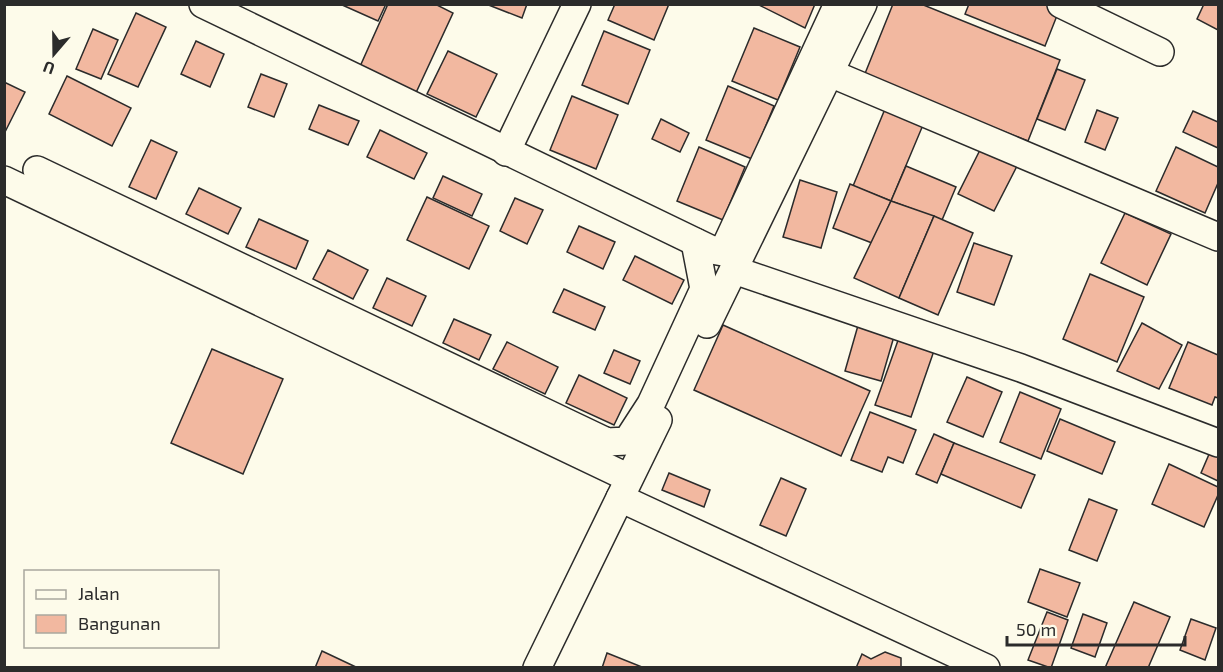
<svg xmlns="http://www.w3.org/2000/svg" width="1223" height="672" font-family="'Exo 2',sans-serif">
	<rect width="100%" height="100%" fill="#fdfbea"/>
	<g fill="#f2b8a0" stroke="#2b2b2b" stroke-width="1.5">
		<polygon points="340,4 386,4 378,21"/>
		<polygon points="388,4 435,4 453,13 414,97 358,71"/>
		<polygon points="486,4 527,4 522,18"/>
		<polygon points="615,4 669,4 654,40 608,20"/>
		<polygon points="757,4 815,4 805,28"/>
		<polygon points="893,4 921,4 1060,60 1028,141 864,76"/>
		<polygon points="969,4 1050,4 1060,8 1045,46 965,14"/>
		<polygon points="1204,4 1218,4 1218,30 1197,19"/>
		<polygon points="136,13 166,27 138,87 108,74"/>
		<polygon points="754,28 800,47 778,100 732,81"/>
		<polygon points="93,29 118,40 101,79 76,69"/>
		<polygon points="604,31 650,50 628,104 582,85"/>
		<polygon points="196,41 224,54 210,87 181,74"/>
		<polygon points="448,51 497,74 476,117 427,94"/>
		<polygon points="1057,69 1085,80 1065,130 1037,119"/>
		<polygon points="261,74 287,84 274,117 248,107"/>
		<polygon points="67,76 131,108 112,146 49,114"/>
		<polygon points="4,82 25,92 4,134"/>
		<polygon points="728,86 774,106 752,159 706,140"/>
		<polygon points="572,96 618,115 596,169 550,150"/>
		<polygon points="319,105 359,121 348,145 309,129"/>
		<polygon points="885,109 923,125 891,201 853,186"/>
		<polygon points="1097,110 1118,118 1105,150 1085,142"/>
		<polygon points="1193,111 1218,122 1218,148 1183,132"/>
		<polygon points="661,119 689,133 680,152 652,139"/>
		<polygon points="380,130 427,153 414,179 367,157"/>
		<polygon points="151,140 177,152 156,199 129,187"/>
		<polygon points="699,147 745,167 723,220 677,201"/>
		<polygon points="1176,147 1218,167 1218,183 1205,213 1156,191"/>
		<polygon points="981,148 1017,166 994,211 958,194"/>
		<polygon points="906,166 956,187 942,220 891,201"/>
		<polygon points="443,176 482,194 472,216 433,198"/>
		<polygon points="800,180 837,192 821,248 783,237"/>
		<polygon points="850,184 891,201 872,243 833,228"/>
		<polygon points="199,188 241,208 228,234 186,214"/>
		<polygon points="427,197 489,226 469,269 407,240"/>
		<polygon points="515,198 543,210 527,244 500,231"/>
		<polygon points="891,201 934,216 899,298 854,278"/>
		<polygon points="1125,213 1171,234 1147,285 1101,263"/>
		<polygon points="934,216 973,233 938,315 899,298"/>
		<polygon points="259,219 308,241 296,269 246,247"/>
		<polygon points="579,226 615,242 603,269 567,252"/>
		<polygon points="974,243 1012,256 994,305 957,292"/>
		<polygon points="328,250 368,270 353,299 313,279"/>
		<polygon points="635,256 684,280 672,304 623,280"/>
		<polygon points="1090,274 1144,297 1117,362 1063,339"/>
		<polygon points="387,278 426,296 412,326 373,308"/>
		<polygon points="564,289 605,307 595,330 553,312"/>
		<polygon points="454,319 491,335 479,360 443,343"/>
		<polygon points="859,322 895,333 881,381 845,371"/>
		<polygon points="1142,323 1182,345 1159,389 1117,371"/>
		<polygon points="723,325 870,391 841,456 694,390"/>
		<polygon points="901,332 936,345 911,417 875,405"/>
		<polygon points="507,342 558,367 545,394 493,369"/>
		<polygon points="1188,342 1218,355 1218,398 1215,397 1212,405 1169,388"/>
		<polygon points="212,349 283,379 243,474 171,443"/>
		<polygon points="614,350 640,361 630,384 604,373"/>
		<polygon points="579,375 627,398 614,425 566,403"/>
		<polygon points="967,377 1002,392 983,437 947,422"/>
		<polygon points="1020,392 1061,409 1041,459 1000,442"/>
		<polygon points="870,412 916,430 903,463 888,457 882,472 851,460"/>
		<polygon points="1060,419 1115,442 1102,474 1047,451"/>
		<polygon points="934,434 954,443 937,483 916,474"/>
		<polygon points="954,443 1035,475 1021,508 941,474"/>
		<polygon points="1213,445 1218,447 1218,481 1201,473"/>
		<polygon points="1169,464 1218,487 1218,495 1204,527 1152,504"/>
		<polygon points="669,473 710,490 704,507 662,490"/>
		<polygon points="781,478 806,489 786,536 760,525"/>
		<polygon points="1089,499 1117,510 1097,561 1069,550"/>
		<polygon points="1040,569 1080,583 1067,617 1028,602"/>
		<polygon points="1134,602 1170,617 1148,668 1105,668"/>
		<polygon points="1047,612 1068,620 1051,668 1028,660"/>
		<polygon points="1083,614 1107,623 1095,657 1071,648"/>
		<polygon points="1191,619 1216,628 1205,660 1180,650"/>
		<polygon points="322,651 358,668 315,668"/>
		<polygon points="885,652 901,658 901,668 856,668 862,654 871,659"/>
		<polygon points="607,653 642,667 642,668 602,668"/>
	</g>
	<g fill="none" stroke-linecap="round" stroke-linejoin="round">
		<g stroke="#2b2b2b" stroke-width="30">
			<g id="minor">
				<polyline points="203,4 712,250 723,252 838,4"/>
				<polyline points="1061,4 1160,52"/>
				<polyline points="830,73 1218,237"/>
				<polyline points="506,152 577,4"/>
				<polyline points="37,170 607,442 627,441 651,404 704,289 695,242"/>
				<polyline points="4,180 629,478"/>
				<polyline points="734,270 1021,368 1218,443"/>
				<polyline points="707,324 863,4"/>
				<polyline points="620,498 986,668"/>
				<polyline points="537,668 658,420"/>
			</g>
		</g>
		<use href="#minor" stroke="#fdfbea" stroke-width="27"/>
	</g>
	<rect width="1223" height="672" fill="none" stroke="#2b2b2b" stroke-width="12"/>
	<rect x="24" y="570" width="195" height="78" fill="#fdfbea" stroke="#a9a89e" stroke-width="1.5"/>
	<rect x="36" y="590" width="30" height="9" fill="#fdfbea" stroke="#a9a89e" stroke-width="1.5"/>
	<text x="78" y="600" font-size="18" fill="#2b2b2b">Jalan</text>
	<rect x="36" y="615" width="30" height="18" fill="#f2b8a0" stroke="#a9a89e" stroke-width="1.5"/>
	<text x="78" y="630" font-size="18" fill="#2b2b2b">Bangunan</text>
	<g transform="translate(54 54) rotate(200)" stroke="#fdfbea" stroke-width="4.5" paint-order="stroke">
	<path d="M0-4.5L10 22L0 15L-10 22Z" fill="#2b2b2b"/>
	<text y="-9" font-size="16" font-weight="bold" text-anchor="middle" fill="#2b2b2b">U</text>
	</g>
	<path d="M1007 636v9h178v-9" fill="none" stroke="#2b2b2b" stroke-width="3"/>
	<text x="1016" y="636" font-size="18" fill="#2b2b2b" stroke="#fdfbea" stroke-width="4.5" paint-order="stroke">50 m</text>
</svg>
